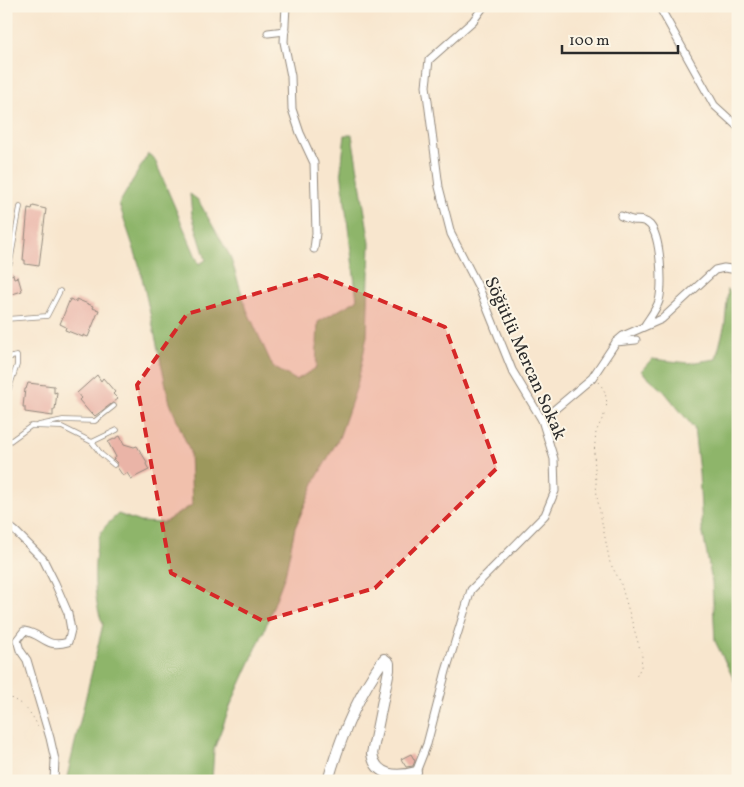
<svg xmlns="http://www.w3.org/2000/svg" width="744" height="787" font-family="Vollkorn,serif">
	<rect width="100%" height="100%" fill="#fcf5e5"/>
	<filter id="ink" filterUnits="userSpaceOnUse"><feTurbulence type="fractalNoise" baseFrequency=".02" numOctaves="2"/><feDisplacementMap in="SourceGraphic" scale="10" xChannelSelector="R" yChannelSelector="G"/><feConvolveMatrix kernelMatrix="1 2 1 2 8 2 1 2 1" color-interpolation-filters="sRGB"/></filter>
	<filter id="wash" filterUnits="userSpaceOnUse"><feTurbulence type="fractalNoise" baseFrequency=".0096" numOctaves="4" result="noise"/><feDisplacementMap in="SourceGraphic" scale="20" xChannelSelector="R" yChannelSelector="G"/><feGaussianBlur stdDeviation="1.12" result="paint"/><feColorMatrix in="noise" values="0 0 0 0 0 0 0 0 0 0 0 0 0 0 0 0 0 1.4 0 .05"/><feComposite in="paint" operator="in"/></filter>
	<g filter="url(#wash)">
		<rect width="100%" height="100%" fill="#f8e6ce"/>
		<g fill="#8eb56a" stroke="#5c704a">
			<path d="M345 135H352L370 243 367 336 357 386 339 438 315 481 295 528 285 575 264 631 231 704 214 749 212 781H66L103 624C93 603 92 557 100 535 103 527 112 520 118 514L140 522 163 523 192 505 190 452 170 403 139 264 119 204 148 154 154 158 199 264 206 260 192 215 190 194 198 200 230 256 247 310 273 367 296 380 316 368 318 322 357 300 341 170Z"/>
			<polygon points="728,289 738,299 738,688 715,641 712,582 702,528 699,472 694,428 663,390 641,371 652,359 689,363 716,359 725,324"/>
		</g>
		<g id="blocks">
			<g fill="#eab4a7">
				<polygon points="33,206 46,209 39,266 25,264 25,260 23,260 28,208 32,209"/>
				<polygon points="13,274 14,278 18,277 22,291 6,296 6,277"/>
				<polygon points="70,299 76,302 76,299 93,306 92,308 99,310 88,337 83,335 83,337 65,330 66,327 60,324"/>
				<polygon points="97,375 101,381 103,378 115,392 113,394 118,399 95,416 92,413 91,414 79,400 81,398 77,393"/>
				<polygon points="28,383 54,386 54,393 57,392 55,410 53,410 53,416 25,412 25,407 23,407 25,389 26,389"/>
				<polygon points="120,436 124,444 134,447 137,446 147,462 146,464 149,470 131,479 127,473 123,476 117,467 117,463 113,459 116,457 108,442"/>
				<polygon points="411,754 415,761 413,766 406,767 401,759"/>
			</g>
		</g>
	</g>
	<g filter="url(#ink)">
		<use href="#blocks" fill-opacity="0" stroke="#92887c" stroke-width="1"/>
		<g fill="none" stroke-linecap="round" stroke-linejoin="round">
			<g stroke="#92887c" stroke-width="5.5">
				<g id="lane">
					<polyline points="6,264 10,263 20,207"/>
					<polyline points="6,319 47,316 60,291"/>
					<polyline points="6,358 17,356 17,365 6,397"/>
					<polyline points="39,425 63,420 95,421 114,406"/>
					<polyline points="92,442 101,454 114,465"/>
					<polyline points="6,444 31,426 62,427 92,442 117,430"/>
				</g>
			</g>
			<g stroke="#92887c" stroke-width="9">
				<g id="street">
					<polyline points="286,6 284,42 291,76 292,109 300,133 314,163 316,233 314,249"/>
					<polyline points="659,6 714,105 738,127"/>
					<polyline points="268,33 285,31"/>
					<path d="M621 216C624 217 628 219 632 220 639 221 644 219 650 225 661 237 663 285 659 301 656 310 650 317 645 325"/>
					<polyline points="616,342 636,340"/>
					<polyline points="542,420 592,378 616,342 623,336 662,319 715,270 724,268 738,270"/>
					<path d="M6 524 15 531 43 559 55 583 68 613 71 630 68 642C45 649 44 634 24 631L17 640 20 650 27 660 50 738 55 760 54 781"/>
					<polyline points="416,772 427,744 446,671 471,590 545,515 555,491 554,459 542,420 512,370 479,288 451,234 439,187 426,86 429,60 473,21 484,6"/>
				</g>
			</g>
			<g stroke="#92887c" stroke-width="12">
				<path id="secondary" d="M328 781C340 738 358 695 384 659L389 663V670L372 754C376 777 397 777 416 772"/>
			</g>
			<g stroke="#92887c" stroke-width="1" stroke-dasharray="1 4" stroke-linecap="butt">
				<polyline points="599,382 605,392 607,403 605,413 596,432 594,454 597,497 610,563 620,581 642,656 641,667 636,677"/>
				<path d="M6 696C23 703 32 712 39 729"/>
			</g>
			<use href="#lane" stroke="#fff" stroke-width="4"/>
			<use href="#street" stroke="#fff" stroke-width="7"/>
			<use href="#secondary" stroke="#fff" stroke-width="10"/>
		</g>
	</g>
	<path fill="#d62828" fill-opacity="0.2" stroke="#d62828" stroke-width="4" stroke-dasharray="10 6" stroke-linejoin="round" d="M319 275 445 327 497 468 375 588 263 621 171 573 137 385 187 314Z"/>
	<g text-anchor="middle" stroke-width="4" stroke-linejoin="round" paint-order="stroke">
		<g font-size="18" fill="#2b2b2b" stroke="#fcf5e5">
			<text transform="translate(526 358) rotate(66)" y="6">Söğütlü Mercan Sokak</text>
		</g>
	</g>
	<rect width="744" height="787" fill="none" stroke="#fcf5e5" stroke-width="25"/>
	<path d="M562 45v8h116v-8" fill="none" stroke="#2b2b2b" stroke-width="2.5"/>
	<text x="569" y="45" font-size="15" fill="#2b2b2b" stroke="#fcf5e5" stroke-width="4" paint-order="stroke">100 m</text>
</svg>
